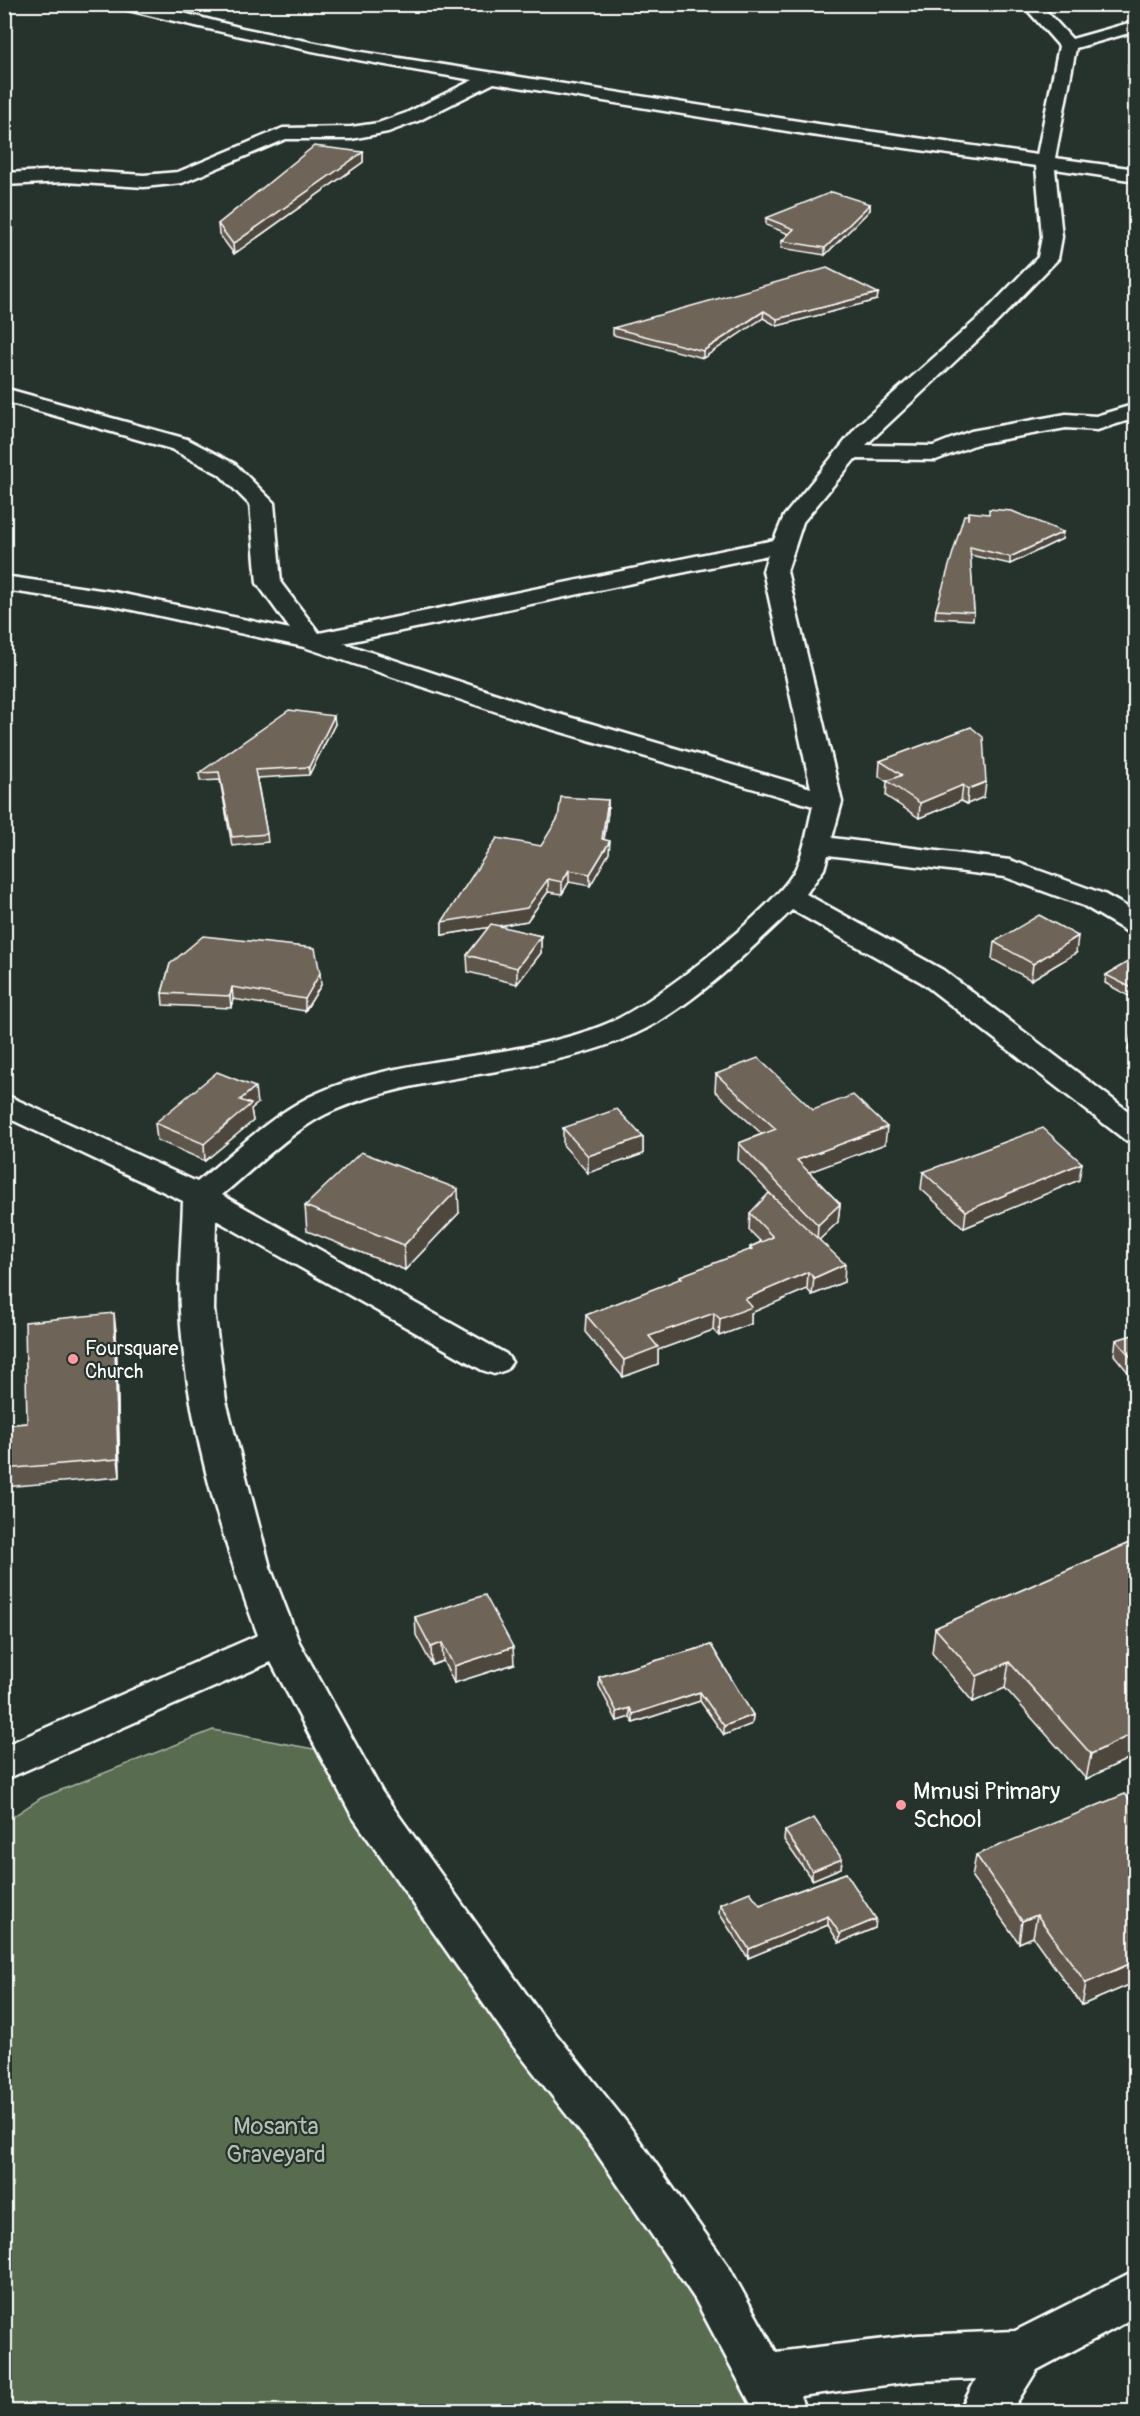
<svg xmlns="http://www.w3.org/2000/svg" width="1140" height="2416" font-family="Pangolin,sans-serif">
	<rect width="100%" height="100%" fill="#26332d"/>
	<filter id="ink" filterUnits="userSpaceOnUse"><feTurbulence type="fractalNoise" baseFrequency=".0167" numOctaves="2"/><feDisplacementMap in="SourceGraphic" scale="12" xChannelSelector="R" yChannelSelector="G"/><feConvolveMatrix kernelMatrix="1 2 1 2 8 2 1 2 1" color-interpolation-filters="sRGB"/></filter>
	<g filter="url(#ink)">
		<polygon fill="#586c50" stroke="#acb6a8" stroke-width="1.5" points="213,1730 340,1754 658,2220 759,2412 5,2412 5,1822 41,1798"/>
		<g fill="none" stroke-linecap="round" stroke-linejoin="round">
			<g stroke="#fff" stroke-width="5">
				<path id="minor" d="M118 4H148L242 28 355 51 811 123 1037 155 1059 46 1022 4H1040L1072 39 1136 21V31L1076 48 1055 158 1136 169V181L1055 169 1062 237 1058 259 998 321 866 445 933 446 971 431 1066 414 1096 416 1136 404V418L1097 430 1066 428 977 444 936 460 855 459 803 522 787 571 842 802 832 838 1010 860 1104 894 1136 912V934L1126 931 1084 906 1005 877 828 855 824 869 806 894 943 970 1136 1117V1143L1125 1140 921 982 792 910C748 952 690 1009 635 1034 540 1077 430 1070 335 1110 296 1126 255 1168 222 1195L506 1354 512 1362 506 1370 494 1374 482 1370 216 1220 214 1310 226 1401 270 1567 299 1642 382 1792 545 2020 627 2123 729 2267 776 2352 918 2335 1015 2331 1136 2270V2317L1037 2370 1011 2412H959L976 2379 918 2381 800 2396 806 2412H755L695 2299 595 2151 513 2046 352 1816 271 1662 4 1780V1746L258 1635C220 1535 186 1418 180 1311 178 1275 182 1237 183 1201L4 1116V1094L197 1182C233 1153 268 1118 309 1097 374 1065 460 1060 530 1046 558 1040 587 1033 613 1021 654 1003 778 907 796 868 805 849 808 826 813 806L527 722 304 647 114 606 4 590V576L114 592 290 629 257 583 250 505 219 474 171 449 4 401V388L187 439 235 464 274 503 281 583 319 633 774 540 784 516 859 424 984 313 1038 257 1042 237 1036 166 811 135 494 83 418 121 388 132 351 139H286L182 183 144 187 65 182 4 185V173L65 170 144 175 178 172 283 128 351 127 378 123 406 113 473 80C354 61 237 37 120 8ZM768 555 763 571 811 788 545 710 343 643Z"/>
			</g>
			<use href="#minor" fill="#26332d" fill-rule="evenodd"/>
		</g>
		<g fill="#5f574c" stroke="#fff" stroke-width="1.5">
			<polygon points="1136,62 1136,134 1129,134 1128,72 1128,64"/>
			<polygon points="363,152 363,162 234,254 219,234 218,224"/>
			<polygon points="870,204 870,210 825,255 781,248 782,241 789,234 766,225 766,218"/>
			<polygon points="878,293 877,300 777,326 763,318 703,358 613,335 613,328"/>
			<polygon points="968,520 1062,539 1010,564 970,555 974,612 973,620 935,618 936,610"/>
			<polygon points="335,724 309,775 257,778 267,834 268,842 232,846 220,780 200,781 199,773"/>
			<polygon points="971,727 984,797 967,804 961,801 919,818 886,796 887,782 879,776 880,761"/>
			<polygon points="608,800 608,812 604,840 609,853 590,886 569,882 562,894 548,892 527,921 497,926 541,936 541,953 517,984 468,972 467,955 489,927 442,935 442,922 541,846"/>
			<polygon points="994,942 1076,953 1031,980 992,959"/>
			<polygon points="1136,957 1136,1000 1105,983 1106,975"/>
			<polygon points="170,964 321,985 305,1011 233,999 231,1008 163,1005 162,993"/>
			<polygon points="1136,1033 1136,1055 1128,1050 1131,1036"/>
			<polygon points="716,1074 813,1110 885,1144 809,1172 840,1204 838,1222 819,1240 844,1282 812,1295 807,1289 751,1313 751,1324 719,1336 713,1330 658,1350 658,1364 623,1377 585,1332 586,1315 680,1279 680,1276 750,1250 750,1247 761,1242 749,1230 750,1213 782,1206 738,1160 739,1143 762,1134 715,1091"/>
			<polygon points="257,1104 251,1109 253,1121 205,1161 157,1140 155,1123"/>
			<polygon points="563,1128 643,1137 643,1154 588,1173 563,1145"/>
			<polygon points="923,1172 1079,1180 964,1228 921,1189"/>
			<polygon points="305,1206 459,1213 405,1270 307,1231"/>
			<polygon points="116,1331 120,1477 4,1487 4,1425 27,1423"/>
			<polygon points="1136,1334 1136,1382 1114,1355 1116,1340"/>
			<polygon points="1136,1540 1136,1755 1086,1779 1005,1688 973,1702 932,1653 935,1628"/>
			<polygon points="415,1617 514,1664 454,1683 443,1661 432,1665 416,1635"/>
			<polygon points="711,1645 753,1715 752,1724 724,1735 700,1701 633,1723 630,1717 617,1721 599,1686 599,1677"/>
			<polygon points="1136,1807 1136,1982 1082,2005 1033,1937 1019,1943 972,1877 976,1855"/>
			<polygon points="785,1831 842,1859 841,1868 812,1880 784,1840"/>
			<polygon points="846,1873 875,1928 839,1943 828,1925 748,1958 719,1913 720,1904 760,1905"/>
		</g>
		<g fill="#4d473e" stroke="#fff" stroke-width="1.5">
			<polygon points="363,152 363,162 234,254 233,244"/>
			<polygon points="870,204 870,210 825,255 825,248"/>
			<polygon points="878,293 877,300 777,326 777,319"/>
			<polygon points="764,311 763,318 703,358 703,351"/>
			<polygon points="1063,532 1062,539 1010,564 1010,557"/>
			<polygon points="334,716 335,724 309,775 309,767"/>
			<polygon points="7,749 9,762 4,765 4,751"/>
			<polygon points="986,782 984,797 967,804 968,789"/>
			<polygon points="963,785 961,801 919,818 920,803"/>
			<polygon points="608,800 608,812 602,852 602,839"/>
			<polygon points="610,841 609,853 590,886 590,874"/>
			<polygon points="569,870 569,882 562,894 562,882"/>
			<polygon points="548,879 548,892 527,921 442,935 442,922"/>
			<polygon points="541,936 541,953 517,984 517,968"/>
			<polygon points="1078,936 1076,953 1031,980 1033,964"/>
			<polygon points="320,973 321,985 305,1011 305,999"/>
			<polygon points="232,987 233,999 231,1008 230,996"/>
			<polygon points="255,1087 257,1104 251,1109 253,1121 205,1161 204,1144 240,1100"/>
			<polygon points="887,1127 885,1144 796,1177 797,1160"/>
			<polygon points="643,1137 643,1154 588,1173 588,1156"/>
			<polygon points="1082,1163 1079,1180 964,1228 966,1211"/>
			<polygon points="458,1189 459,1213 405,1270 404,1245"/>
			<polygon points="840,1204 838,1222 817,1242 818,1225"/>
			<polygon points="845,1264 844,1282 812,1295 814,1278"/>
			<polygon points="808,1272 807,1289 751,1313 751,1324 719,1336 720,1319 745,1299"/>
			<polygon points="114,1313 116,1331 120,1477 118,1459"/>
			<polygon points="714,1313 713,1330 658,1350 658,1364 623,1377 624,1360 649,1336"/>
			<polygon points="442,1643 443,1661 432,1665 431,1647"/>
			<polygon points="513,1647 514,1664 454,1683 454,1666"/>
			<polygon points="1009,1662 1005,1688 973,1702 977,1676"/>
			<polygon points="700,1692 700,1701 633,1723 633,1714"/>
			<polygon points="630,1708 630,1717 617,1721 617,1712"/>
			<polygon points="753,1715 752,1724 724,1735 724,1726"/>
			<polygon points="1136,1732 1136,1755 1086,1779 1091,1754"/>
			<polygon points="842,1859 841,1868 812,1880 812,1871"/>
			<polygon points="1037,1915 1033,1937 1019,1943 1022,1921"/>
			<polygon points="828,1916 828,1925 748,1958 749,1949"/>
			<polygon points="876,1919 875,1928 839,1943 840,1934"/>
			<polygon points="1136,1961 1136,1982 1082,2005 1086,1983"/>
		</g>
		<g fill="#6e6558" stroke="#fff" stroke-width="1.5">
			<polygon points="1136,62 1136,126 1130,126 1128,64"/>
			<polygon points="314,146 363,152 233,244 218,224"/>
			<polygon points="832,192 870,204 825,248 782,241 794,229 766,218"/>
			<polygon points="827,268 878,293 777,319 764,311 703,351 613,328"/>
			<polygon points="989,509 1012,511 1063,532 1010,557 970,547 974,612 936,610 964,515 968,515 968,520 969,512 989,514"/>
			<polygon points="289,710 334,716 309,767 255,770 267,834 232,837 219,772 199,773"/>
			<polygon points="971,727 983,737 986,782 968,789 963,785 920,803 887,781 902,775 880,761"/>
			<polygon points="561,797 608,800 602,839 610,841 590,874 569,870 562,882 548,879 527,908 442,922 497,838 541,846 558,818"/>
			<polygon points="1039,915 1078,936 1033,964 994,942"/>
			<polygon points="491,924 541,936 517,968 467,955"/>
			<polygon points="203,936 315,948 320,973 305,999 232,987 230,996 162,993 170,964"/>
			<polygon points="1136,957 1136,990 1106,975"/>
			<polygon points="1136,1033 1136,1039 1131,1036"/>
			<polygon points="758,1058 813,1110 853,1095 887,1127 797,1160 840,1204 818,1225 739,1143 776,1129 716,1074"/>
			<polygon points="217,1072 255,1087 240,1100 251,1104 204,1144 155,1123"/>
			<polygon points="617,1109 643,1137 588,1156 563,1128"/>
			<polygon points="1043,1128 1082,1163 966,1211 923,1172"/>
			<polygon points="361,1152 458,1189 404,1245 305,1206"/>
			<polygon points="769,1193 845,1264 814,1278 808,1272 745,1299 752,1307 720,1319 714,1313 649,1336 658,1347 624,1360 586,1315 682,1278 680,1276 752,1249 750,1247 773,1237 750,1213"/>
			<polygon points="114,1313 118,1459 4,1469 4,1425 27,1423 25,1322"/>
			<polygon points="1136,1334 1136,1363 1116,1340"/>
			<polygon points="1136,1540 1136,1732 1091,1754 1009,1662 977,1676 935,1628"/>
			<polygon points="485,1595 513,1647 454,1666 442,1643 431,1647 415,1617"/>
			<polygon points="711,1645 753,1715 724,1726 700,1692 633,1714 630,1708 617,1712 599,1677"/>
			<polygon points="1125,1794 1136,1807 1136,1961 1086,1983 1037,1915 1022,1921 976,1855"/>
			<polygon points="814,1818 842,1859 812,1871 785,1831"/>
			<polygon points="846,1873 876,1919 840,1934 828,1916 749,1949 720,1904 750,1892 760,1905"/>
		</g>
	</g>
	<g fill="#ff9aa2" stroke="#26332d" stroke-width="2">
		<circle cx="73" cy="1359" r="6"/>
		<circle cx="901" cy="1805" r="6"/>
	</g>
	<g text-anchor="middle" stroke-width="4.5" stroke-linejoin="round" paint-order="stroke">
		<g font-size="20" fill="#fff" stroke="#26332d" text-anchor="start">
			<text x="85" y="1355">Foursquare<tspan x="85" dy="23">Church</tspan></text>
		</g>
		<g font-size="24" fill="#fff" stroke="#26332d" text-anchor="start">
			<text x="913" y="1799">Mmusi Primary<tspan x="913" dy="28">School</tspan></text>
		</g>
		<g font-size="24" fill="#b4bdb0" stroke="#26332d">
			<text x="276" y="2134">Mosanta<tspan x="276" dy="28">Graveyard</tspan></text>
		</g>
	</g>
	<rect width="1140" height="2416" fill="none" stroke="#26332d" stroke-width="24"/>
	<rect x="12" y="12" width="1116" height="2392" fill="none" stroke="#fff" stroke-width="2" filter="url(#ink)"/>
</svg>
